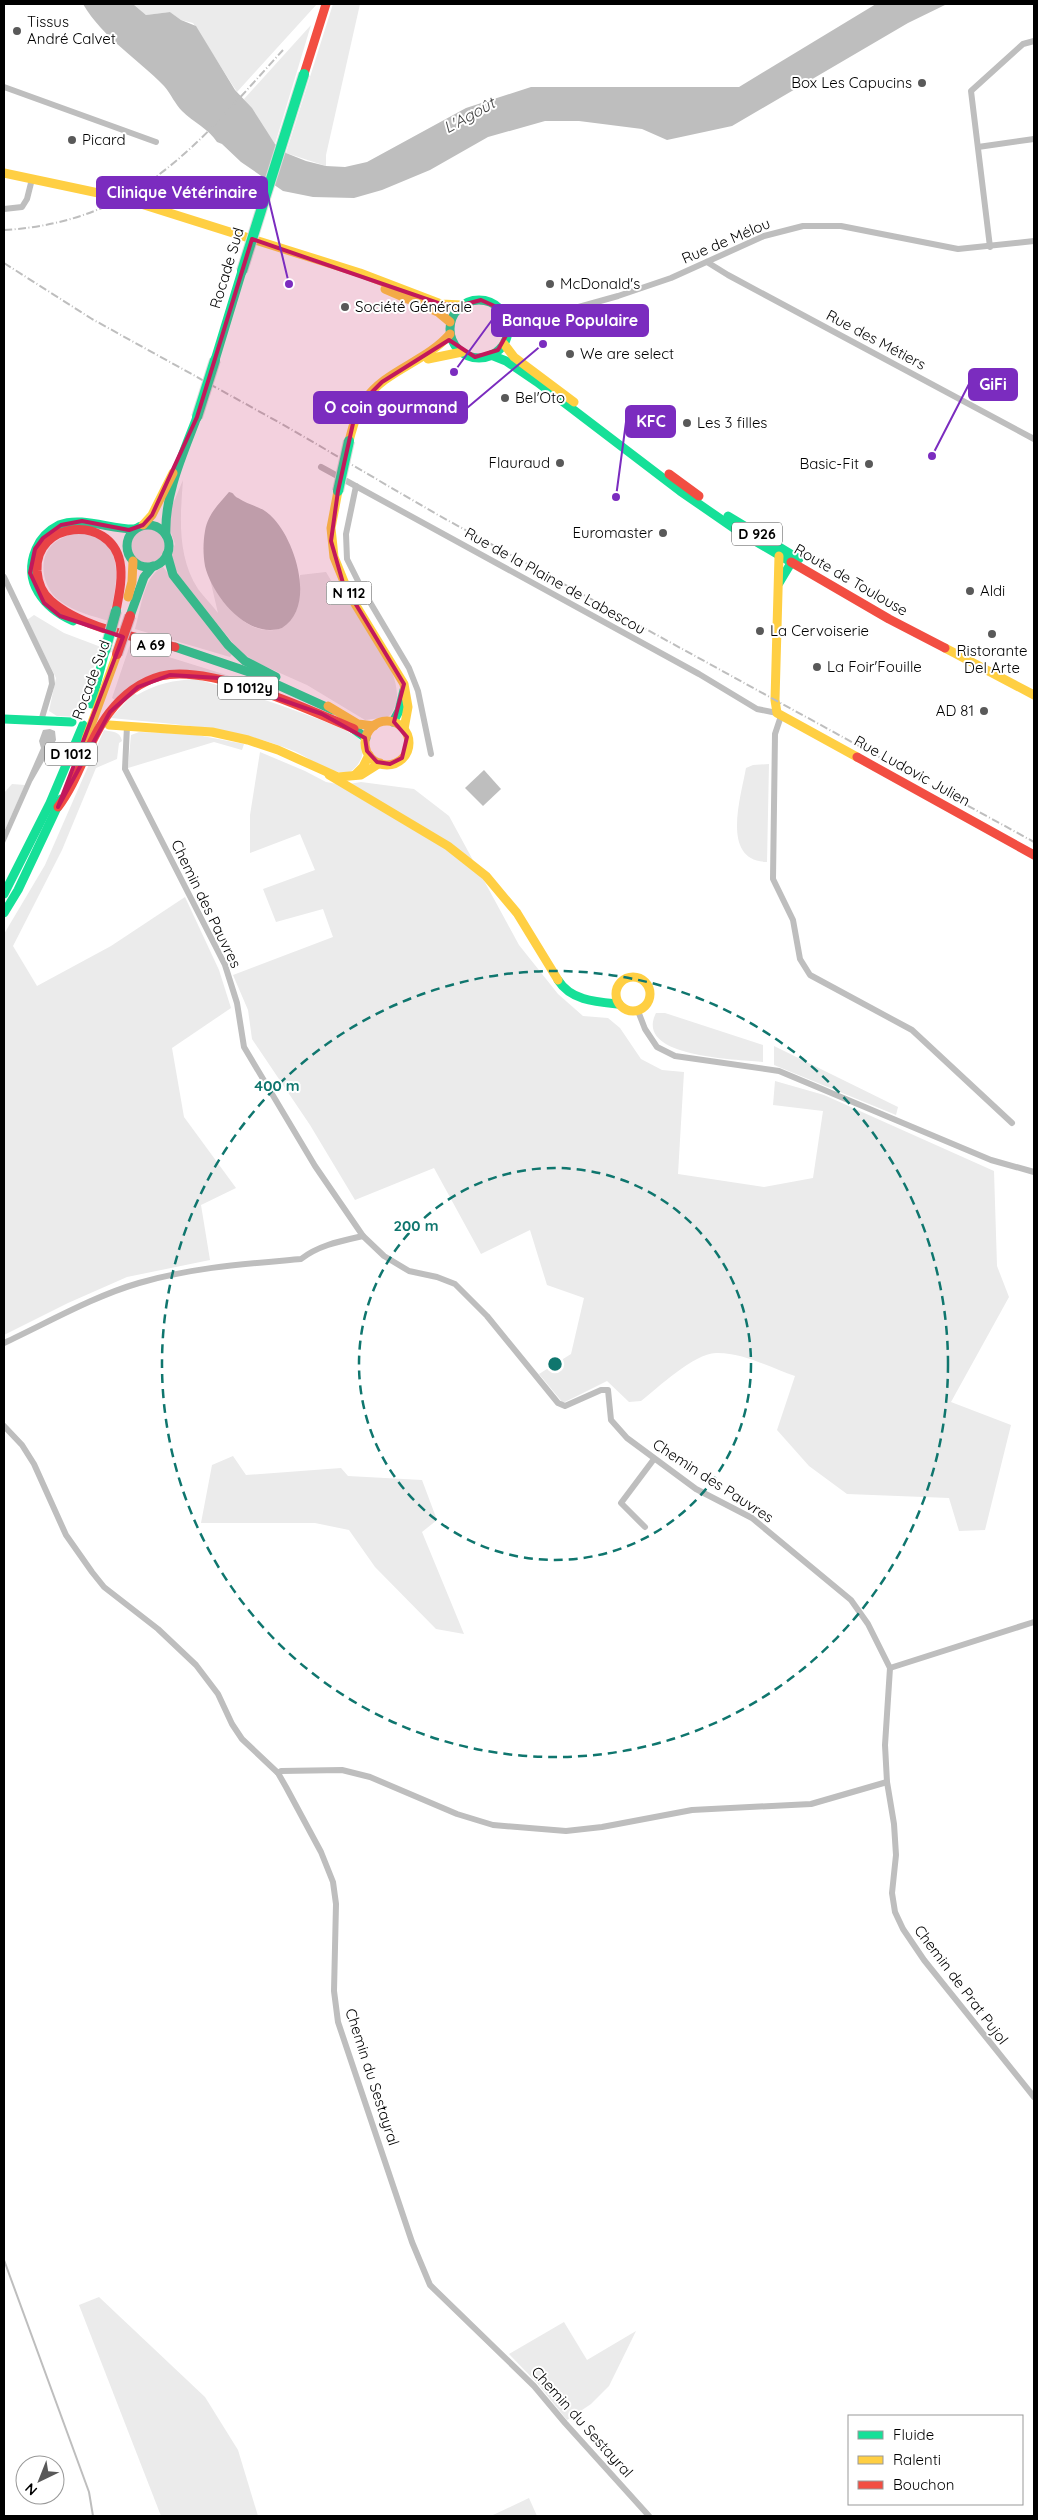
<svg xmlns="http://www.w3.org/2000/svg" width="1038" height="2520" font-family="Quicksand,sans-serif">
	<rect width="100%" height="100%" fill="#fff"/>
	<g fill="#ebebeb">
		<polygon points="133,4 317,4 237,92 193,23 181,20 170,12 146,15"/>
		<polygon points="333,4 360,4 326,155 326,166 286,153"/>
		<polygon points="311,25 275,144 244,99"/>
		<path d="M183 480C180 517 177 556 198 589 204 597 212 605 218 613L210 579C223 603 249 640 282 628 297 613 299 597 300 575L326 572 343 601 353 606C368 631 417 690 388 717L365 720 307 685 262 665 241 653 175 572 171 556 175 544 169 527 170 511Z"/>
		<circle cx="148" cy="546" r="17"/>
		<path d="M77 531C83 533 91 534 97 537 127 553 114 595 109 621 93 616 74 612 60 601 44 590 37 562 51 546 57 539 69 535 77 531Z"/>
		<path d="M163 567 232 654 230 657 135 629C141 610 143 576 163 567Z"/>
		<polygon points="34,615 64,633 101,647 76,717 57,716 49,711 56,678 27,620"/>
		<polygon points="130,645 249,682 276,692 178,670 115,700 112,698"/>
		<path d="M196 679C220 685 347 725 359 739 368 751 360 765 350 772 327 775 313 759 294 751 235 727 173 724 111 718L134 693 137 695C156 684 174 680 196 679Z"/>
		<path d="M104 730C113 732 120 731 122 741L119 743 117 759 96 768 62 850 13 946 37 986 111 946 185 897 219 970 231 1008 172 1048 184 1117 236 1188 201 1205 210 1260 127 1277 68 1303 4 1335V934L45 865Z"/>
		<polygon points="139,732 192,734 244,744 242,750 214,742 128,768 131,735"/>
		<path d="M260 752 305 771 326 782 343 785 361 782 414 789 449 816 519 945 558 994 583 1016 608 1018 620 1028 641 1059 662 1070 684 1072 678 1174 764 1187 813 1178 823 1111 773 1105 775 1081 824 1095 994 1171 997 1266 1009 1297 951 1402 1011 1425 985 1530 959 1531 949 1498 847 1494 809 1466 777 1430 795 1376C771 1368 742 1352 716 1353 693 1354 659 1387 641 1401L629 1402 607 1381 563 1403 539 1374 571 1354 584 1298 547 1285 530 1230 481 1254 434 1168 355 1200 310 1125 252 1039 248 1010 233 975 333 937 323 909 276 922 263 889 315 870 300 834 250 853V815Z"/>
		<path d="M769 764 767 862C720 861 741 797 746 768L753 765Z"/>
		<polygon points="12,784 25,785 4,832 4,793"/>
		<path d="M656 1013H665L763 1045V1062C738 1059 633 1058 656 1013Z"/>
		<polygon points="774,1046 898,1107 896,1115 774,1065"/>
		<polygon points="233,1456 246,1475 341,1468 348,1476 422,1480 437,1520 422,1532 464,1634 436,1629 375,1567 349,1530 315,1523 201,1523 212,1465"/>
		<polygon points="99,2297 205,2397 238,2450 258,2516 161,2516 79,2305"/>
		<polygon points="564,2322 587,2360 636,2331 609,2386 591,2404 567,2420 537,2383 509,2354"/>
		<polygon points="529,2498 537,2516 494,2516 493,2515"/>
	</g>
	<g fill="#bebebe">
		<path d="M83 4H133L146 15 170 12 181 20 196 26 235 90 252 108 275 144 286 153 306 161 326 166 345 167 367 162 466 108 531 87H739L876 4H947L908 23 732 126 667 140 642 129 579 121H545L488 137 430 170 382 190 354 198 313 197 283 191 241 162 222 144 217 142C209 129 193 122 182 111 175 104 171 94 164 86 137 58 103 38 83 4Z"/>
		<path d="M229 492C235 493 233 496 238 498 251 507 262 505 274 519 296 543 316 607 282 628 247 640 212 595 205 566 203 555 203 542 205 531 208 514 218 505 229 492Z"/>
		<polygon points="50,729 55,731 56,740 32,782 4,845 4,832 41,748 39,741 43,730"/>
		<polygon points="484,770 501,789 483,806 465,788"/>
	</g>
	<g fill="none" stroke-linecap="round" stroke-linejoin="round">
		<polyline stroke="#bebebe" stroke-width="2" points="4,2260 89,2492 93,2516"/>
		<g stroke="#bebebe" stroke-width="6">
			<polyline points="4,87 156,142"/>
			<polyline points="978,147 1034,139"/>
			<polyline points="4,209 22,207 27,199 32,179"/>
			<polyline points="990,247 971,91 1023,44 1034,41"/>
			<polyline points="707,262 728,275 1034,439"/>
			<polyline points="504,314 519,315 553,310"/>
			<polyline points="508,332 525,322 618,296 671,278 764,236 803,226 841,226 958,249 1034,241"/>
			<polyline points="321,467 699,674 757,709 777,713"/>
			<polyline points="356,486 346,534 347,559 361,587 409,668 418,691 431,754"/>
			<polyline points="4,577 51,675 52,684 41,721"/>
			<polyline points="781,716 775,734 773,879 793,920 800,959 810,975 912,1030 1012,1123"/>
			<polyline points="127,726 125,769 225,965 237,1003 244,1047 315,1166 363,1236 384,1256 409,1271 437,1277 455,1284 487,1316 558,1403 565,1406 601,1390 608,1390 611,1420 627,1438 696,1489 752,1518 851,1600 868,1624 890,1668 885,1745 887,1782 894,1824 896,1855 892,1893 895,1912 903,1929 924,1960 1034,2097"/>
			<polyline points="638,1011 645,1029 657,1047 675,1056 779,1071 991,1160 1034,1172"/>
			<path d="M4 1343C47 1323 94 1296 139 1283 195 1267 244 1264 301 1259 319 1245 341 1241 363 1236"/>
			<polyline points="4,1426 22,1445 34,1464 66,1535 92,1572 104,1587 158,1629 196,1665 218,1694 232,1724 242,1739 278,1773 286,1787 321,1852 333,1882 336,1904 334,1991 338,2022 412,2242 430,2285 534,2386 565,2423 649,2516"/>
			<polyline points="645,1527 621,1503 654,1459"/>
			<polyline points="890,1668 1034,1622"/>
			<polyline points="278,1773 281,1771 342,1770 370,1777 457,1814 493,1825 566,1831 602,1827 692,1810 811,1804 887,1782"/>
		</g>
		<g stroke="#16e098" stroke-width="9">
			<circle cx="479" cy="329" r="29"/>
			<polyline points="491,355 506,361 537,382 680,491 738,531 791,562"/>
			<polyline points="215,360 242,271"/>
			<polyline points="728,516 799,559"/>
			<circle cx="148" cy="546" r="21"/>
			<path d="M166 535C164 495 183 454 197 417"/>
			<polyline points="167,554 173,575 228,645 245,661 276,677"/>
			<polyline points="779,583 791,563"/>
			<polyline points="130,616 144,577 153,566"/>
			<path d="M73 621C44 608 22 582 36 549 40 539 49 530 59 525 82 516 112 530 135 529"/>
			<polyline points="175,647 249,672 333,710"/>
			<polyline points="91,704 105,651"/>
			<polyline points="4,719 72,722"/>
			<polyline points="393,722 399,711 404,690"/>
			<polyline points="348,725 366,738"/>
			<polyline points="4,894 50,803 83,725"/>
			<polyline points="4,913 18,890 61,799"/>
			<path d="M558 980C571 1001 597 1002 619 1004"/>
		</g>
		<g stroke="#ffcf43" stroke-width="9">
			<polyline points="4,173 122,198 360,273 441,304 462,305"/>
			<polyline points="385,289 438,312 450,322"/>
			<polyline points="504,344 514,357 574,402"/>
			<polyline points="428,359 462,352"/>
			<path d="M349 441C353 427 356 412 364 401 385 370 426 362 450 334"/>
			<polyline points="338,491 331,528 334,557 349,594 404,684 408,707 404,729"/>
			<polyline points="143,525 152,515 173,473"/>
			<polyline points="779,556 775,700 777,713 857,757"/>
			<polyline points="128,597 132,582 133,561"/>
			<polyline points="945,648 1034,695"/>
			<polyline points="328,706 358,724 374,726"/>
			<circle cx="387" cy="743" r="22"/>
			<polyline points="109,725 212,732 248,740 278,750 338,777 361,775 380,763"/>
			<polyline points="86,739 117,654"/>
			<polyline points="329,775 448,846 486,876 517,913 558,980"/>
			<polyline points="355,775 363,767 369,755"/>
			<circle cx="633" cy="994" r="17"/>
		</g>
		<g stroke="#f24e42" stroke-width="9">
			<polyline points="304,74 326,4"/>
			<polyline points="669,474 699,496"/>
			<polyline points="791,562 889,619 945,648"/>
			<path d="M116 611C119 595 123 578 120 562 110 514 34 521 37 571 38 583 43 594 51 601 81 628 137 637 175 647"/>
			<polyline points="857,757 1034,855"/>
			<path d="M58 807C80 778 87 742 109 713 122 696 139 682 161 676 210 664 308 709 354 729"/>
		</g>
		<g stroke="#bebebe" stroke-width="2" stroke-dasharray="8 2.5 1 2.5" stroke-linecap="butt">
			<path d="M4 230C140 222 199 142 283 50"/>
			<polyline points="4,263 92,319 282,424 438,515 1034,842"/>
		</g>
		<g stroke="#dbdbdb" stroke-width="12" stroke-linecap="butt">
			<g id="fast-bridge">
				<polyline points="242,271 304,74"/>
				<polyline points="197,417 215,360"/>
				<polyline points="338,491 349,441"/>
				<polyline points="105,651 116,611"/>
			</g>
		</g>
		<g stroke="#dbdbdb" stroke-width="12" stroke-linecap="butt">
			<polyline id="jam-bridge" points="117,654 130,616"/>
		</g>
		<use href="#fast-bridge" stroke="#16e098" stroke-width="10"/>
		<use href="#jam-bridge" stroke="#f24e42" stroke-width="10"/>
	</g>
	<path fill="#c2185b" fill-opacity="0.2" stroke="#c2185b" stroke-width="4" stroke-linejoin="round" d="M252 239 441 304 462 305 481 300 499 308 508 332 498 350 475 357 449 340 382 382 364 400 354 419 338 491 331 541 343 583 404 684 394 722 407 737 402 758 390 764 377 762 367 751 365 738 322 714 219 678 170 675 138 687 110 712 58 807 123 637 60 616 44 603 30 573 35 549 43 538 61 525 82 521 129 530 143 525 152 515 197 417Z"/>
	<g fill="none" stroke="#0f766e" stroke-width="2.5" stroke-dasharray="9 6">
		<circle cx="555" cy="1364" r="196"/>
		<circle cx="555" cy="1364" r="393"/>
	</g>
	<g fill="#595959" stroke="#fff" stroke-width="2">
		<circle cx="17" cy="31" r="5"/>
		<circle cx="922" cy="83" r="5"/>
		<circle cx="72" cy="140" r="5"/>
		<circle cx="550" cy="284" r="5"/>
		<circle cx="345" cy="307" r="5"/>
		<circle cx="570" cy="354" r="5"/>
		<circle cx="505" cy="398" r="5"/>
		<circle cx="687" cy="423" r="5"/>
		<circle cx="560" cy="463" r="5"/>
		<circle cx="869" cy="464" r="5"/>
		<circle cx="663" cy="533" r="5"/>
		<circle cx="970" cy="591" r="5"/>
		<circle cx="760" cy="631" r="5"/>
		<circle cx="992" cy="634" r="5"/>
		<circle cx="817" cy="667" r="5"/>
		<circle cx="984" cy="711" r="5"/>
	</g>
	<g text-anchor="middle" stroke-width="4" stroke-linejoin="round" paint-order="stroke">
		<g fill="#fff" stroke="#4c4c4c" stroke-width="1">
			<rect x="732" y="522.5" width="50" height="23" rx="4"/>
			<rect x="326.5" y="581.5" width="45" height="23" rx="4"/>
			<rect x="131" y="633.5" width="40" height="23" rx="4"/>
			<rect x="218" y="676.5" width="60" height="23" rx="4"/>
			<rect x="45" y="742.5" width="52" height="23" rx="4"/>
		</g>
		<g font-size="14" font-weight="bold" fill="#000">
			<text x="757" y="539">D 926</text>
			<text x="349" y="598">N 112</text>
			<text x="151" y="650">A 69</text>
			<text x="248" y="693">D 1012y</text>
			<text x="71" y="759">D 1012</text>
		</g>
		<g font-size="15" fill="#000" stroke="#fff" text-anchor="start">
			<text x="27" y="27">Tissus<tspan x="27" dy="17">André Calvet</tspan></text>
			<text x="912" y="88" text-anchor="end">Box Les Capucins</text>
			<text x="82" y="145">Picard</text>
			<text x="560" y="289">McDonald's</text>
			<text x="355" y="312">Société Générale</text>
			<text x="580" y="359">We are select</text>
			<text x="515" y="403">Bel'Oto</text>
			<text x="697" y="428">Les 3 filles</text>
			<text x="550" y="468" text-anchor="end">Flauraud</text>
			<text x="859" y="469" text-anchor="end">Basic-Fit</text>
			<text x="653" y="538" text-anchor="end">Euromaster</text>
			<text x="980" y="596">Aldi</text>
			<text x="770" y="636">La Cervoiserie</text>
			<text x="992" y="656" text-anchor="middle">Ristorante<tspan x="992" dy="17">Del Arte</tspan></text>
			<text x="827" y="672">La Foir'Fouille</text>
			<text x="974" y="716" text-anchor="end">AD 81</text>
		</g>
		<g font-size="15" fill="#000" stroke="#fff">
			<text transform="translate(726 241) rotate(-23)" y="5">Rue de Mélou</text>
			<text transform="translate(227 268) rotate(-73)" y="5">Rocade Sud</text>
			<text transform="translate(876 340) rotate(28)" y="5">Rue des Métiers</text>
			<text transform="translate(851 580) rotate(30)" y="5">Route de Toulouse</text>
			<text transform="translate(555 581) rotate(29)" y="5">Rue de la Plaine de Labescou</text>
			<text transform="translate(91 680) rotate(-70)" y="5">Rocade Sud</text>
			<text transform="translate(912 771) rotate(29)" y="5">Rue Ludovic Julien</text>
			<text transform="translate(206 904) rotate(64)" y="5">Chemin des Pauvres</text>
			<text transform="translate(713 1481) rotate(33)" y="5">Chemin des Pauvres</text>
			<text transform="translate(961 1985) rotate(53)" y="5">Chemin de Prat Pujol</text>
			<text transform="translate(372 2077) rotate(72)" y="5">Chemin du Sestayral</text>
			<text transform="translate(582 2422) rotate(48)" y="5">Chemin du Sestayral</text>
		</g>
		<g font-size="16" font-style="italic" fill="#434343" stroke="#fff">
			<text transform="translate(469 115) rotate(-29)" y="6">L'Agoût</text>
		</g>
	</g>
	<circle cx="555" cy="1364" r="8" fill="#0f766e" stroke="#fff" stroke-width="2.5"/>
	<g font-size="15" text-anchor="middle" font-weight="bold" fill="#0f766e" stroke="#fff" stroke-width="4" stroke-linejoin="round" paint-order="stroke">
		<text x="277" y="1091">400 m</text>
		<text x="416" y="1231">200 m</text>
	</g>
	<path fill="none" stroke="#7b2cbf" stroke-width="2" d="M289 284L267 192M454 372L492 320M932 456L969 384M543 344L467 408M616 497L626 422"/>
	<g fill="#7b2cbf" stroke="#fff" stroke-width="2">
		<circle cx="289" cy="284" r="5"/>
		<circle cx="454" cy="372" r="5"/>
		<circle cx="932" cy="456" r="5"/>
		<circle cx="543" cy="344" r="5"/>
		<circle cx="616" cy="497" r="5"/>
	</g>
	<g fill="#7b2cbf" stroke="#7b2cbf" stroke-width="2">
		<rect x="97" y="177" width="170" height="31" rx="5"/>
		<rect x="492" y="305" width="156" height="31" rx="5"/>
		<rect x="969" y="369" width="48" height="31" rx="5"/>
		<rect x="314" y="392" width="153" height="31" rx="5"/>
		<rect x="626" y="406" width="49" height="31" rx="5"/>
	</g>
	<g font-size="16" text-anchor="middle" font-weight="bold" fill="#fff">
		<text x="182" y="198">Clinique Vétérinaire</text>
		<text x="570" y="326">Banque Populaire</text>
		<text x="993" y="390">GiFi</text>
		<text x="391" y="413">O coin gourmand</text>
		<text x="651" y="427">KFC</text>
	</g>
	<rect width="1038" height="2520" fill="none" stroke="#000000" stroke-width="10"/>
	<rect x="848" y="2415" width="175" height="90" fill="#ffffff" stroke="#999999"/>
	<rect x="858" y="2431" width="25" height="8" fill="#16e098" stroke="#999999"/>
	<text x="893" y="2440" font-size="15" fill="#000000">Fluide</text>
	<rect x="858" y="2456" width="25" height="8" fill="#ffcf43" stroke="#999999"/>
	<text x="893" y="2465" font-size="15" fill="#000000">Ralenti</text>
	<rect x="858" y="2481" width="25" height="8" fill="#f24e42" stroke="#999999"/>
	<text x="893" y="2490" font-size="15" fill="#000000">Bouchon</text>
	<g transform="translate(40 2480) rotate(223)"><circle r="24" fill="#ffffff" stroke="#999999"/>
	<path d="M0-4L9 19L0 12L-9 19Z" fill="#595959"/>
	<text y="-8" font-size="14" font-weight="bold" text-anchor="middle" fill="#000000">N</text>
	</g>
</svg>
